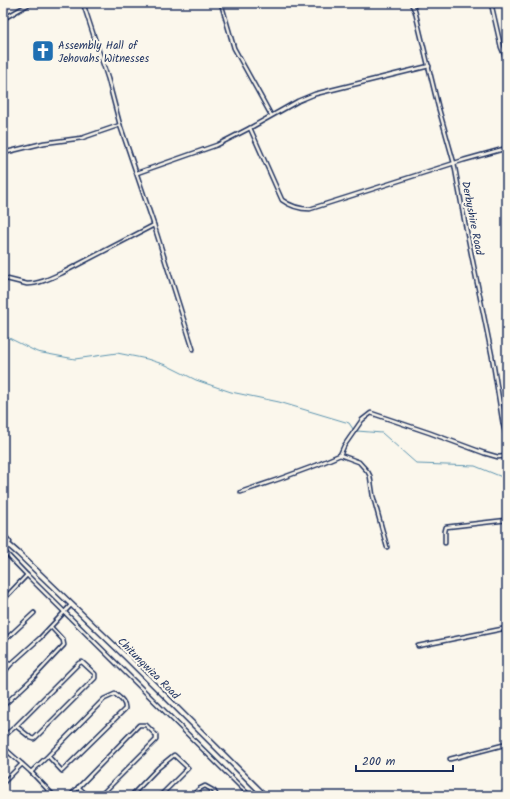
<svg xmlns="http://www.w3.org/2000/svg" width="510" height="799" font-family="Kalam,sans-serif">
	<rect width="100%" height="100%" fill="#fbf7ec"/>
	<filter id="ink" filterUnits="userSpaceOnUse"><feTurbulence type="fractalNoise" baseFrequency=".025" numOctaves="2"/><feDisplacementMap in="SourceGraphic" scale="8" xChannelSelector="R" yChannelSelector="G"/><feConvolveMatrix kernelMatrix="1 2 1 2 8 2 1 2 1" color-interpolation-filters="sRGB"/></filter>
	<g filter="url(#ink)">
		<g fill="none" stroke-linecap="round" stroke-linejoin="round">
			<g stroke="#5c94b0" stroke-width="1">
				<polyline points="3,335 37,352 75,359 117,353 147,359 166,365 196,380 231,392 279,402 349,423 353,429"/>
				<polyline points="357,431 382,433 417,464 475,466 507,479"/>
			</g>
			<g stroke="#1b2f5e" stroke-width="5.5">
				<g id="street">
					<polyline points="221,3 234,48 271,115"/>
					<polyline points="411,3 415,11 438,106 454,163 464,218 492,356 503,424 507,439"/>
					<polyline points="491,3 501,47 506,59"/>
					<polyline points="412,5 421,3"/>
					<polyline points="3,19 31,3"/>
					<path d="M250 128 282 200C290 206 301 209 310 209L464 160 507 148"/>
					<polyline points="3,153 44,143 82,138 120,125"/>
					<polyline points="137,173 217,145 250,128 298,101 315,94 429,66"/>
					<polyline points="154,225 193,349"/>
					<path d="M3 278 27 284C39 284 51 278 62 273L154 225 120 125 108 79 83 3"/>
					<polyline points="340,455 359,462 368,472 370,476 373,496 387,547"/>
					<polyline points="241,492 279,479 317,465 340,455 344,446 362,420 371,413 430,433 484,453 498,457 507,456"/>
					<polyline points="445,543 445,531 446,527 507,520"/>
					<polyline points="3,550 27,575 124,671 250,796"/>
					<polyline points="3,600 27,575"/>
					<polyline points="3,642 34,613"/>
					<polyline points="418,646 507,628"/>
					<polyline points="3,658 10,665"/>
					<polyline points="3,674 10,665 40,638 71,605"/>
					<polyline points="3,706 33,678 64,645 63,640 51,627"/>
					<polyline points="3,737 16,726 79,663 82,662 95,674 95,678 34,739 31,738 16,726"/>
					<polyline points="3,747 31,772 54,796"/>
					<polyline points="3,754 6,750"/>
					<polyline points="450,759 507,744"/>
					<path d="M31 772 48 756 104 699 115 694C120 698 126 702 125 709L62 771 48 756"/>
					<polyline points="3,783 22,764"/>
					<polyline points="78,787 88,796"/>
					<polyline points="70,796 139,725 146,725 156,735 156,740 100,796"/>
					<polyline points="131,796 158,768 174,755 188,768 160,796"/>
					<polyline points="192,796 199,789 205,786 214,791 217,796"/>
					<polyline points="255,796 260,791"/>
				</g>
			</g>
			<g stroke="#1b2f5e" stroke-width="7">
				<g id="primary">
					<polyline points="3,535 9,542"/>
					<polyline points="3,540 18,553 126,657 265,796"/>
				</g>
			</g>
			<g stroke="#1b2f5e" stroke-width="8">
				<polyline id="highway" points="3,3 4,3"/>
			</g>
			<use href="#street" stroke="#fbf7ec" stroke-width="2.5"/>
			<use href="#primary" stroke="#fbf7ec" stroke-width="4"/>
			<use href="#highway" stroke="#fbf7ec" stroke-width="5"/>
		</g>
	</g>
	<defs>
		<g id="church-square" transform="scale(1.15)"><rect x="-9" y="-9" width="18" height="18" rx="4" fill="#1f6fb2" stroke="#fbf7ec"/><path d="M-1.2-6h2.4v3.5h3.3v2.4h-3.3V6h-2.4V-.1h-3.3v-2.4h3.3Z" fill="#fff"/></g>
	</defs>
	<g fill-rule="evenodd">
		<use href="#church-square" x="43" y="51"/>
	</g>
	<g text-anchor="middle" stroke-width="4" stroke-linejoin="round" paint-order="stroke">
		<g font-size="11" fill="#1b2f5e" stroke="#fbf7ec" text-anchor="start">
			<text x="58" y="49">Assembly Hall of<tspan x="58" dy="13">Jehovahs Witnesses</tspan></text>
		</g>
		<g font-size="11" fill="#1b2f5e" stroke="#fbf7ec">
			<text transform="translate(473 218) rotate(79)" y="4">Derbyshire Road</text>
			<text transform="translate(149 668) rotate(45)" y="4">Chitungwiza Road</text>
		</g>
	</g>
	<rect width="510" height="799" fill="none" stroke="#fbf7ec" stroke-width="16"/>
	<rect x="8" y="8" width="494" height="783" fill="none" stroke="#1b2f5e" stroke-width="1.5" filter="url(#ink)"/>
	<path d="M356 765v6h97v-6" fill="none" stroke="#1b2f5e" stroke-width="2"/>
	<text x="362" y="765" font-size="12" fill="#1b2f5e" stroke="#fbf7ec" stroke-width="3" paint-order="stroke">200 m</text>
</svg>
